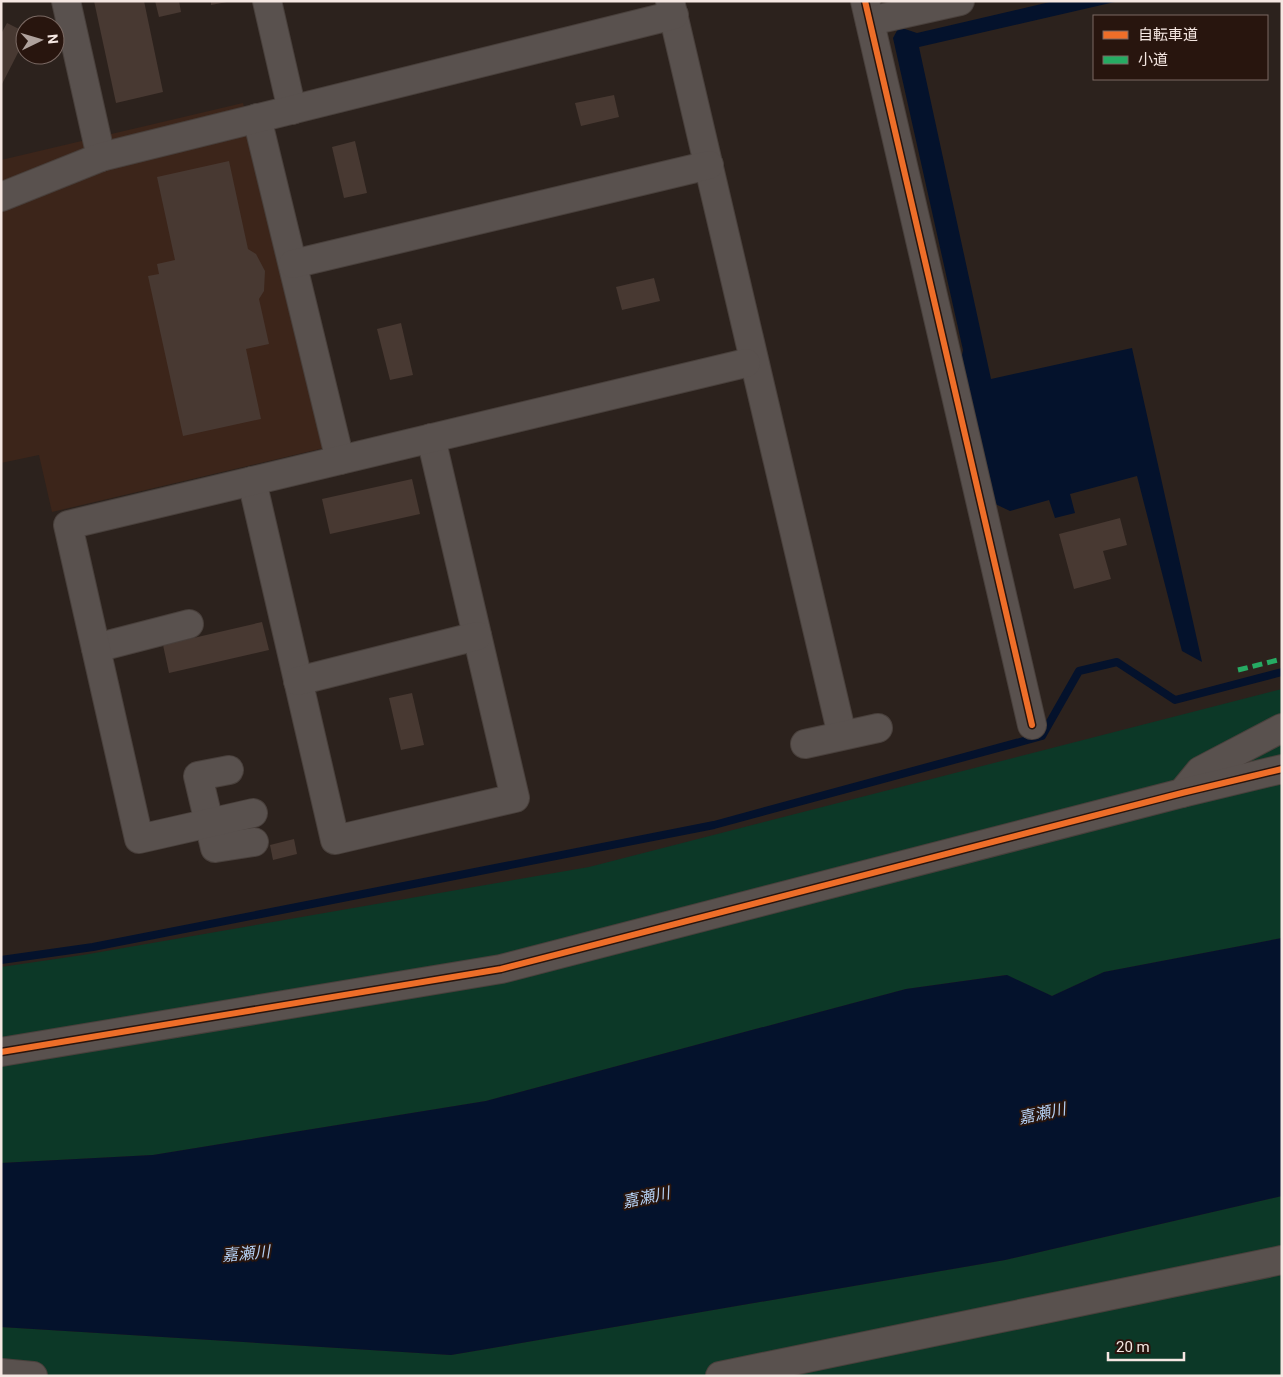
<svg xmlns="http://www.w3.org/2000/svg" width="1283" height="1377" font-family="Roboto,'Noto Sans JP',sans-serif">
	<rect width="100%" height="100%" fill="#2c221d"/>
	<polygon fill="#3c251a" points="243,103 324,448 52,512 39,455 1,463 1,160"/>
	<g fill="#0c3827">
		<polygon points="1282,689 1282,938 1104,972 1052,996 1006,975 906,989 486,1101 153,1155 1,1163 1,967 83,955 589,867"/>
		<polygon points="1282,1196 1282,1376 1,1376 1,1327 451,1355 1005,1260"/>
	</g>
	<g fill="#04122c">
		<polygon points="1054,1 1119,1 919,47 991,379 1132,348 1202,662 1182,651 1137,476 1070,494 1075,513 1055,518 1049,500 1010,511 991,502 959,372 963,350 893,38 899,27 917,33"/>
		<polygon points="1282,938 1282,1196 1005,1260 451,1355 1,1327 1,1163 153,1155 486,1101 906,989 1007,975 1052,996 1104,972"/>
	</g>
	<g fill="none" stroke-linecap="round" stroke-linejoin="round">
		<polyline stroke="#04122c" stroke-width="8" points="1,960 93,947 714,825 1042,736 1079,671 1117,662 1175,700 1282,672"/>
	</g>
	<g fill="#483932">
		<polygon points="94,1 144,1 163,92 116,103"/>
		<polygon points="155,1 179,1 181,12 159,17"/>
		<polygon points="211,1 227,1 227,2 211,5"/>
		<polygon points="7,23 25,32 25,39 1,86 1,34"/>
		<polygon points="614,95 619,117 581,126 575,103"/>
		<polygon points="355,141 367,193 344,198 332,147"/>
		<polygon points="229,161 248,249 256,254 265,271 264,291 259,299 269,344 246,349 261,419 183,436 148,276 159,274 157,264 175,260 157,177"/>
		<polygon points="654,278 660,301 622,310 616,287"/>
		<polygon points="401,323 413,375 390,380 377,329"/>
		<polygon points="412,479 420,514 330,534 322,499"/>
		<polygon points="1120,518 1127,545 1103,551 1111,579 1074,589 1059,534"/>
		<polygon points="262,622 269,650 169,673 163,645"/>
		<polygon points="412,693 424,745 401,750 389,698"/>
		<polygon points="294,839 297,854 273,860 270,845"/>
	</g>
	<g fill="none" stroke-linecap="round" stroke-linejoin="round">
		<g stroke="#49403c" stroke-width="30">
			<g id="minor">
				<polyline points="66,1 101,157"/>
				<polyline points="267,1 292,110"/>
				<polyline points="670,1 842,735"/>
				<polyline points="865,1 1032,725"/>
				<polyline points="870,21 960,1"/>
				<polyline points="257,118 340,460"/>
				<polyline points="1,197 101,157 674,15"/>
				<polyline points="293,264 709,165"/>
				<polyline points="252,481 335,840 515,798 431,438"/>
				<polyline points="96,648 189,624"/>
				<polyline points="298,681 477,636"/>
				<polyline points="805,744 878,728"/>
				<polyline points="229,770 198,776 215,848 254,842"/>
				<polyline points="1182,793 1200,771 1282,728"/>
				<polyline points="253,813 139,839 68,525 746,363"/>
				<polyline points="1,1052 501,969 1182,793 1282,769"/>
				<polyline points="1,1373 33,1376"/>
				<polyline points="720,1376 1282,1260"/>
			</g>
		</g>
		<use href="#minor" stroke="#59514e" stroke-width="28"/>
		<polyline stroke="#26ab63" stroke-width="5" stroke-dasharray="10 5" stroke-linecap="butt" points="1238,670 1282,659"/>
		<g stroke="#28150e" stroke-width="9">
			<g id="cycleway">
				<polyline points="865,1 1032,725"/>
				<polyline points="1,1052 501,969 1182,793 1282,769"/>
			</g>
		</g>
		<use href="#cycleway" stroke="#ee6e29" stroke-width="6"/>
	</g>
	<g text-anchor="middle" stroke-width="4" stroke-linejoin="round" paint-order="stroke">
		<g font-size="16" font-style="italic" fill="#b4cff2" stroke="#28150e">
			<text transform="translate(1042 1113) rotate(-12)" y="6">嘉瀬川</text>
			<text transform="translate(646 1197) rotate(-12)" y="6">嘉瀬川</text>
			<text transform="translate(246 1253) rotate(-5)" y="6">嘉瀬川</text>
		</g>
	</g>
	<rect width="1283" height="1377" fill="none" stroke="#f5e7e2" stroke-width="5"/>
	<rect x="1093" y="15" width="175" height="65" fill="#28150e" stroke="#7a6963"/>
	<rect x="1103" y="31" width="25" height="8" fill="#ee6e29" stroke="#7a6963"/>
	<text x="1138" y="40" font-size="15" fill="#f5e7e2">自転車道</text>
	<rect x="1103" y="56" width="25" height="8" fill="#26ab63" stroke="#7a6963"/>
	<text x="1138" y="65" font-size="15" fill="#f5e7e2">小道</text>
	<g transform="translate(40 40) rotate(85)"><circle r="24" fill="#28150e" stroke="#7a6963"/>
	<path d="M0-4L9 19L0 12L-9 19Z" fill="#afa29d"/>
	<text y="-8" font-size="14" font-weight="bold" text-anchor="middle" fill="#f5e7e2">N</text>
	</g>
	<path d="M1108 1352v8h76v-8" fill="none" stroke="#f5e7e2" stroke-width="2.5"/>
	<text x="1116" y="1352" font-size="15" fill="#f5e7e2" stroke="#28150e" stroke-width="4" paint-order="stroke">20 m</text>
</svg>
